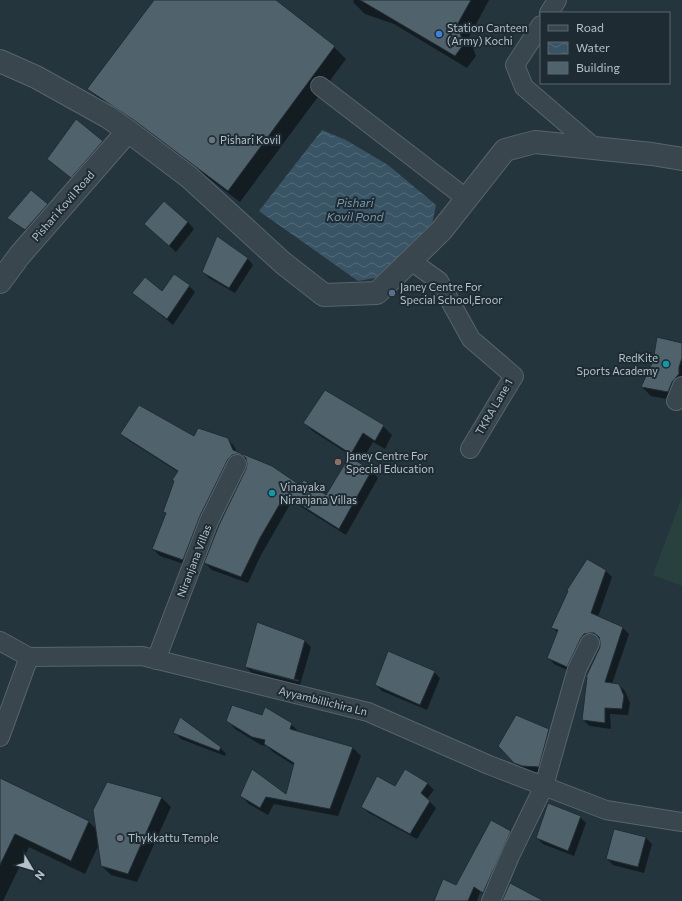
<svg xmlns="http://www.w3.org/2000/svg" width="682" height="901" font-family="Commissioner,sans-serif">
	<defs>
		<pattern id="water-waves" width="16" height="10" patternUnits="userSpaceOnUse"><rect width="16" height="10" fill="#395464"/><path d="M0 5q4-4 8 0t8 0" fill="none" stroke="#536b79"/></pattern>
	</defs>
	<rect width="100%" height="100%" fill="#25353e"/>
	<polygon fill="#28413e" points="682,497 682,586 653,575"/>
	<polygon fill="url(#water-waves)" points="322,130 346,140 388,165 436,205 431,229 381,277 358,281 259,211"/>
	<g fill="#0007" fill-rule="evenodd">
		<polygon points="155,0 275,0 334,47 346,59 240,202 148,133 101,101 89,89"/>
		<polygon points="354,0 489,0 469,37 476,56 467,68 394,24 365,14 353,2"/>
		<polygon points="102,141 108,147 77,183 55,165"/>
		<polygon points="47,204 53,210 32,235 15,224 9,218"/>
		<polygon points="188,222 194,229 176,252 152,230"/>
		<polygon points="247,258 253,265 235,293 209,278 203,272"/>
		<polygon points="189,286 195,292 173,325 134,293 162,292"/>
		<polygon points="682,344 682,390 677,401 651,396 642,387"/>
		<polygon points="304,423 383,426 392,435 385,449 373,442 361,462 314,432"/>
		<polygon points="122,434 227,439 234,446 237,453 271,467 301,486 327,496 349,458 372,471 378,478 346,535 292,501 261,555 248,583 212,570 205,563 248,469 248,461 244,460 190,566 160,556 153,549 166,514 164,512 178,472 128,440"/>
		<polygon points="587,561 606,571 612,577 598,617 622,627 629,634 612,684 619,685 625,691 630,703 628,715 610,714 611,729 590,726 583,720 588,678 587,676 602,643 600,639 596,638 573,673 554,664 548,657 558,633 552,627"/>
		<path d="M304 640 311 647 300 685 252 673 246 667ZM252 668 299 680V682L252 670Z"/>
		<polygon points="434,672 440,678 427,710 382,691 376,685"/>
		<polygon points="227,720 291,724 300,733 353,748 361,756 338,816 274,804 268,815 249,804 241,796 287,796 295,766 273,752 267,746 261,745 235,729"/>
		<polygon points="549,730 555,736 545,772 529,772 521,769 515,763"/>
		<polygon points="175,733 220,747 226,754 225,756 181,739"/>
		<polygon points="406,770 428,784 434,790 427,799 436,808 417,839 369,813 363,807 395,787"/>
		<polygon points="0,781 3,781 89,822 97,830 107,783 162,798 171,807 137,882 111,875 102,866 99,844 85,874 29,847 3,901 0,901"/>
		<polygon points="580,817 586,823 574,856 543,844 537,838"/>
		<polygon points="615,830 646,838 652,844 644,873 613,865 607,859"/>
		<polygon points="510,832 516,838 489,898 480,892 477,901 436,901 457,886"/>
	</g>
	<g fill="#50626b" stroke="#202d35">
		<polygon points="154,0 276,0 335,46 228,191 135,121 87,89"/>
		<polygon points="360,0 471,0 457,25 464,44 455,56"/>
		<polygon points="76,119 103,141 71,178 47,159"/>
		<polygon points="31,190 48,204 25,230 7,218"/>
		<polygon points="164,201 188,222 169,246 144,224"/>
		<polygon points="217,236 248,258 229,288 202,272"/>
		<polygon points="174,274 190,285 167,319 132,293 145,277 162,291"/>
		<polygon points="657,337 682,343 682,358 679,367 679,374 672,382 668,392 641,387 653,361"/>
		<polygon points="325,390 384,425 375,441 363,433 351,454 303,423"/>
		<polygon points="139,405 194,436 198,428 228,438 233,450 272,466 300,485 304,480 326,495 349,457 372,470 339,529 285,495 260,538 241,577 204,563 219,525 246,469 247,464 246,458 242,455 237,454 232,455 228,459 200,516 183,560 152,549 166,513 163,512 174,481 172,480 178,471 120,434"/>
		<polygon points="587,559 606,570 591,613 623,627 605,682 619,684 624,696 622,709 605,708 605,723 582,720 587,677 586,677 600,647 600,642 599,637 594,633 590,633 584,634 581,638 567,667 547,658 558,630 551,628 568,591 567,590"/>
		<polygon points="257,622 305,640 294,680 245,667"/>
		<polygon points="388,651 435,671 420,705 375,685"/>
		<polygon points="232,705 262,715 265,707 292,723 290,729 353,747 330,809 266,797 260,808 240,796 252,769 286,794 294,763 264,744 265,740 252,737 226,721"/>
		<polygon points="516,715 549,729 539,767 522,766 514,763 498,746"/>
		<polygon points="180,717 221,747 219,751 173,733"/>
		<polygon points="405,769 428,783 421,793 430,801 410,834 361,807 377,776 395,786"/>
		<polygon points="0,778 89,821 71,861 15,834 0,865"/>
		<polygon points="107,782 162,797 128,874 101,866 93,810"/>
		<polygon points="548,803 581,816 568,851 536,838"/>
		<polygon points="491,820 511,831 483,893 474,887 468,901 434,901 443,879 456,885"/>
		<polygon points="614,829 646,837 638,867 606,859"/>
		<polygon points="510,883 544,901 502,901"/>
	</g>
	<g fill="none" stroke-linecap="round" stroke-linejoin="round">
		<g stroke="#57646c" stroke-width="20">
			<g id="minor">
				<polyline points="549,13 557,0"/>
				<polyline points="541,25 515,65 524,87 595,148"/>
				<polyline points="320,86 467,199"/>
				<polyline points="411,261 439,281 471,339 514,376 470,449"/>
				<polyline points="676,401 682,386"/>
				<polyline points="0,641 29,657 142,656 368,712 489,765 606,810 682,822"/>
				<polyline points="156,660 209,521 237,464"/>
				<polyline points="0,737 29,657"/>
				<polyline points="491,901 510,856 544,786 577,669 590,643"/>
			</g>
		</g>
		<g stroke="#57646c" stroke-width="24">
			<g id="tertiary">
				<polyline points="0,61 36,77 108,117 128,131 189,177 283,263 324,295 377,293 441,231 505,150 535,142 652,154 682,159"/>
				<polyline points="0,282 19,256 128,131"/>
			</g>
		</g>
		<use href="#minor" stroke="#39464e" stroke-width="18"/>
		<use href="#tertiary" stroke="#39464e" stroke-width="22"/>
	</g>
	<circle fill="#3f7fe0" stroke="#1e2b33" stroke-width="1.5" cx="439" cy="34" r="4"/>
	<g fill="#6b7280" stroke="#1e2b33" stroke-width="1.5">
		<circle cx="212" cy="140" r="4"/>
		<circle cx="120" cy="838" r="4"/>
	</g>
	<circle fill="#5c6f8a" stroke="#1e2b33" stroke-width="1.5" cx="392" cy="293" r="4"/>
	<g fill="#0f9aa8" stroke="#1e2b33" stroke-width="1.5">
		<circle cx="666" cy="364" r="4"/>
		<circle cx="272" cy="493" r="4"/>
	</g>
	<circle fill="#8d6e63" stroke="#1e2b33" stroke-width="1.5" cx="338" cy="462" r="4"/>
	<g text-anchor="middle" stroke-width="4" stroke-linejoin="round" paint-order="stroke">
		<g font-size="11" fill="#b5c1c9" stroke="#1e2b33" text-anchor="start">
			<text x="447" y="32">Station Canteen<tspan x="447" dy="13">(Army) Kochi</tspan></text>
			<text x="220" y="144">Pishari Kovil</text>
			<text x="400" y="291">Janey Centre For<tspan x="400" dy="13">Special School,Eroor</tspan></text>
			<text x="658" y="362" text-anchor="end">RedKite<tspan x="658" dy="13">Sports Academy</tspan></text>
			<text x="346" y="460">Janey Centre For<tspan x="346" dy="13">Special Education</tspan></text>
			<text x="280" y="491">Vinayaka<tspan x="280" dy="13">Niranjana Villas</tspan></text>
			<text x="128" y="842">Thykkattu Temple</text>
		</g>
		<g font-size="11" fill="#b5c1c9" stroke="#1e2b33">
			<text transform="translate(63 206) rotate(-49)" y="4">Pishari Kovil Road</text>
			<text transform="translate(494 407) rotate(-60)" y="4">TKRA Lane 1</text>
			<text transform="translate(194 561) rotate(-69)" y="4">Niranjana Villas</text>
			<text transform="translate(323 701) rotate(14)" y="4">Ayyambillichira Ln</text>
		</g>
		<g font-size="12" font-style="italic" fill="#7697aa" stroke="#1e2b33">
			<text x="355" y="207">Pishari<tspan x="355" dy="14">Kovil Pond</tspan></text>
		</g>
	</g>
	<rect x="540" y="12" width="130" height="72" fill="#1e2b33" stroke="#5a676f"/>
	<rect x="548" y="25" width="20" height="6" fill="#39464e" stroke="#5a676f"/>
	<text x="576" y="32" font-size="12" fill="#b5c1c9">Road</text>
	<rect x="548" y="42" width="20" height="12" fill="url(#water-waves)" stroke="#5a676f"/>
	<text x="576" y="52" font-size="12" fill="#b5c1c9">Water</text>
	<rect x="548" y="62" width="20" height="12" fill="#50626b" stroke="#5a676f"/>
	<text x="576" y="72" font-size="12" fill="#b5c1c9">Building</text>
	<g transform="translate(32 869) rotate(128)" stroke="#1e2b33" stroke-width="3" paint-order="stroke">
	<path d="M0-3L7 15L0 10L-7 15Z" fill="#b5c1c9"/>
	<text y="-6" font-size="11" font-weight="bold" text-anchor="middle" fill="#b5c1c9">N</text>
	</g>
</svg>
